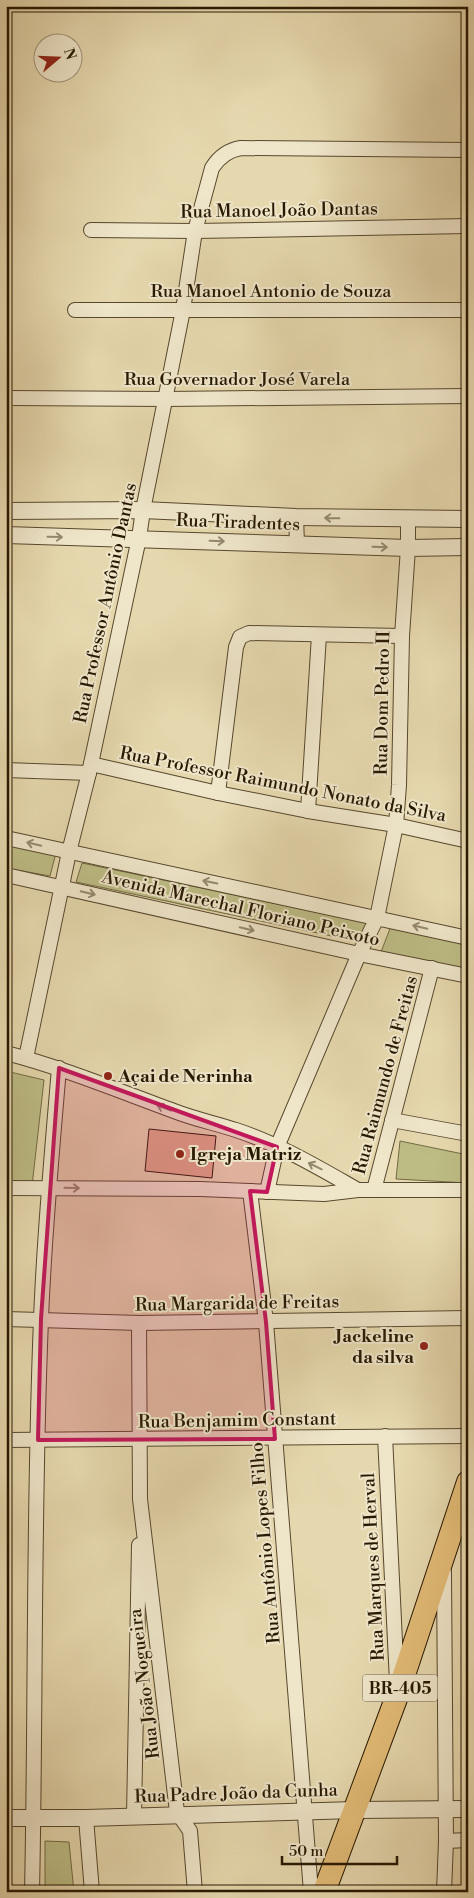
<svg xmlns="http://www.w3.org/2000/svg" width="474" height="1898" font-family="'Libre Bodoni',serif">
	<rect width="100%" height="100%" fill="#e6d8ae"/>
	<filter id="stains"><feTurbulence type="fractalNoise" baseFrequency=".004" numOctaves="4"/><feColorMatrix values="0 0 0 0 .2 0 0 0 0 .09 0 0 0 0 .02 0 0 0 .5 -.17"/></filter>
	<radialGradient id="worn" r=".72"><stop offset=".6" stop-color="#630" stop-opacity="0"/><stop offset="1" stop-color="#630" stop-opacity=".3"/></radialGradient>
	<g fill="#bdbc85" stroke="#726a44">
		<polygon points="6,843 56,853 50,876 6,868"/>
		<polygon points="82,863 368,923 360,942 76,882"/>
		<polygon points="391,926 468,943 468,970 381,952"/>
		<polygon points="6,1071 44,1080 32,1186 6,1185"/>
		<polygon points="400,1141 468,1155 468,1183 396,1179"/>
		<polygon points="45,1841 69,1842 74,1892 45,1892"/>
	</g>
	<polygon fill="#dfab88" stroke="#271802" points="149,1129 216,1136 212,1178 145,1171"/>
	<g fill="none" stroke-linecap="round" stroke-linejoin="round">
		<g stroke="#57482d" stroke-width="16">
			<g id="minor">
				<polyline points="91,230 195,231 468,226"/>
				<polyline points="75,310 468,310"/>
				<polyline points="6,398 166,399 468,396"/>
				<polyline points="296,517 297,544"/>
				<polyline points="91,764 218,793 308,811 396,825 468,841"/>
				<polyline points="6,770 89,773"/>
				<polyline points="218,793 236,647 240,637 249,633 402,636"/>
				<polyline points="308,811 319,635"/>
				<polyline points="6,838 468,938"/>
				<polyline points="6,875 359,954 468,976"/>
				<path d="M6 1053C64 1068 119 1091 174 1111 194 1119 215 1123 236 1130 279 1144 319 1168 358 1190"/>
				<path d="M26 1058 69 852 89 773 139 538 143 510 183 310 195 231 212 168C219 157 228 150 241 148L468 150"/>
				<polyline points="392,1120 468,1134"/>
				<polyline points="6,1188 200,1189 324,1194 358,1190 468,1190"/>
				<polyline points="374,1190 432,968"/>
				<polyline points="250,1191 266,1322 311,1892"/>
				<polyline points="267,1192 277,1147 359,954 377,918 396,825 399,785 402,636 408,548 408,519"/>
				<polyline points="6,1319 139,1323 468,1318"/>
				<polyline points="139,1323 140,1499 177,1812 190,1831 195,1892"/>
				<polyline points="385,1436 397,1682"/>
				<polyline points="6,1440 468,1436"/>
				<polyline points="134,1816 139,1545"/>
				<polyline points="86,1818 92,1892"/>
				<polyline points="446,1841 468,1840"/>
				<path d="M32 1892C36 1701 33 1511 41 1320 44 1236 52 1152 59 1068"/>
				<polyline points="444,1892 446,1841 444,1572"/>
			</g>
		</g>
		<g stroke="#57482d" stroke-width="18">
			<g id="tertiary">
				<polyline points="6,511 143,510 296,517 468,519"/>
				<polyline points="6,535 408,548 468,547"/>
				<polyline points="6,1818 86,1818 355,1810 468,1809"/>
			</g>
		</g>
		<g stroke="#271802" stroke-width="24">
			<polyline id="trunk" points="324,1892 397,1696 468,1482"/>
		</g>
		<use href="#minor" stroke="#efe6ca" stroke-width="14"/>
		<use href="#tertiary" stroke="#efe6ca" stroke-width="16"/>
		<use href="#trunk" stroke="#e3bc77" stroke-width="22"/>
	</g>
	<defs><path id="oneway-shaft" d="M-6 0H5M1.5-3L5.5 0L1.5 3" fill="none" stroke-width="1.6" stroke-linecap="round" stroke-linejoin="round" transform="scale(1.25)"/></defs>
	<g stroke="#958970">
		<use href="#oneway-shaft" transform="translate(332 518) rotate(-179)"/>
		<use href="#oneway-shaft" transform="translate(55 537) rotate(1)"/>
		<use href="#oneway-shaft" transform="translate(217 541) rotate(2)"/>
		<use href="#oneway-shaft" transform="translate(380 547) rotate(2)"/>
		<use href="#oneway-shaft" transform="translate(34 844) rotate(-167)"/>
		<use href="#oneway-shaft" transform="translate(210 882) rotate(-168)"/>
		<use href="#oneway-shaft" transform="translate(88 893) rotate(13)"/>
		<use href="#oneway-shaft" transform="translate(420 927) rotate(-167)"/>
		<use href="#oneway-shaft" transform="translate(247 929) rotate(13)"/>
		<use href="#oneway-shaft" transform="translate(164 1108) rotate(-159)"/>
		<use href="#oneway-shaft" transform="translate(315 1166) rotate(-154)"/>
		<use href="#oneway-shaft" transform="translate(72 1188) rotate(1)"/>
	</g>
	<path fill="#c2185b" fill-opacity="0.2" stroke="#c2185b" stroke-width="4" stroke-linejoin="round" d="M59 1068 277 1147 267 1192 250 1191 266 1322 275 1439 38 1440 41 1319Z"/>
	<g fill="#8f2418" stroke="#efe6ca" stroke-width="2">
		<circle cx="108" cy="1076" r="5"/>
		<circle cx="180" cy="1154" r="5"/>
		<circle cx="424" cy="1346" r="5"/>
	</g>
	<g text-anchor="middle" stroke-width="4" stroke-linejoin="round" paint-order="stroke">
		<rect fill="#efe6ca" stroke="#63563e" stroke-width="1" x="362.5" y="1674.5" width="75" height="27" rx="4"/>
		<g font-size="16" font-weight="bold" fill="#271802">
			<text x="400" y="1694">BR-405</text>
		</g>
		<g font-size="18" fill="#271802" stroke="#efe6ca">
			<text transform="translate(279 210) rotate(-1)" y="6">Rua Manoel João Dantas</text>
			<text x="271" y="297">Rua Manoel Antonio de Souza</text>
			<text x="237" y="385">Rua Governador José Varela</text>
			<text transform="translate(238 522) rotate(2)" y="6">Rua Tiradentes</text>
			<text transform="translate(105 603) rotate(-78)" y="6">Rua Professor Antônio Dantas</text>
			<text transform="translate(382 703) rotate(-89)" y="6">Rua Dom Pedro II</text>
			<text transform="translate(283 784) rotate(11)" y="6">Rua Professor Raimundo Nonato da Silva</text>
			<text transform="translate(241 908) rotate(13)" y="6">Avenida Marechal Floriano Peixoto</text>
			<text transform="translate(385 1075) rotate(-75)" y="6">Rua Raimundo de Freitas</text>
			<text transform="translate(237 1303) rotate(-1)" y="6">Rua Margarida de Freitas</text>
			<text transform="translate(237 1420) rotate(-1)" y="6">Rua Benjamim Constant</text>
			<text transform="translate(265 1543) rotate(-95)" y="6">Rua Antônio Lopes Filho</text>
			<text transform="translate(373 1567) rotate(-93)" y="6">Rua Marques de Herval</text>
			<text transform="translate(144 1684) rotate(-97)" y="6">Rua João Nogueira</text>
			<text transform="translate(236 1793) rotate(-2)" y="6">Rua Padre João da Cunha</text>
		</g>
		<g font-size="18" font-weight="bold" fill="#271802" stroke="#efe6ca" text-anchor="start">
			<text x="118" y="1082">Açai de Nerinha</text>
			<text x="190" y="1160">Igreja Matriz</text>
			<text x="414" y="1342" text-anchor="end">Jackeline<tspan x="414" dy="21">da silva</tspan></text>
		</g>
	</g>
	<rect width="474" height="1898" fill="none" stroke="#e6d8ae" stroke-width="25"/>
	<rect x="8" y="8" width="459" height="1883" fill="none" stroke="#271802" stroke-width="2.5"/>
	<rect x="12" y="12" width="449" height="1873" fill="none" stroke="#271802"/>
	<g transform="translate(58 58) rotate(71)"><circle r="24" fill="#efe6ca" stroke="#9f947a"/>
	<path d="M0-4L9 19L0 12L-9 19Z" fill="#8f2418"/>
	<text y="-8" font-size="14" font-weight="bold" text-anchor="middle" fill="#271802">N</text>
	</g>
	<path d="M282 1856v8h115v-8" fill="none" stroke="#271802" stroke-width="2.5"/>
	<text x="289" y="1856" font-size="15" fill="#271802" stroke="#efe6ca" stroke-width="4" paint-order="stroke">50 m</text>
	<rect width="100%" height="100%" filter="url(#stains)"/>
	<rect width="100%" height="100%" fill="url(#worn)"/>
</svg>
